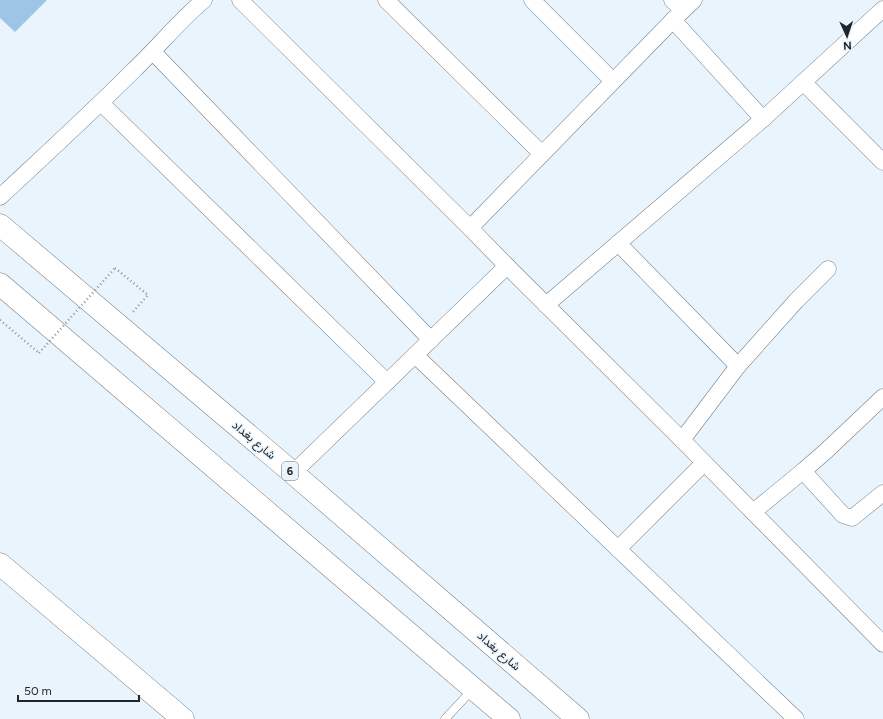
<svg xmlns="http://www.w3.org/2000/svg" width="883" height="719" font-family="Figtree,Vazirmatn,sans-serif">
	<rect width="100%" height="100%" fill="#eaf4fc"/>
	<polygon fill="#9fc5e6" points="0,0 47,0 15,32 0,18"/>
	<g fill="none" stroke-linecap="round" stroke-linejoin="round">
		<g stroke="#747c83" stroke-width="9">
			<polyline id="lane" points="445,719 473,689"/>
		</g>
		<g stroke="#747c83" stroke-width="17">
			<g id="street">
				<polyline points="240,0 470,228 507,266 682,440 883,644"/>
				<polyline points="386,0 542,154"/>
				<polyline points="532,0 613,81"/>
				<polyline points="672,0 683,10"/>
				<polyline points="673,20 763,119"/>
				<polyline points="153,52 431,340"/>
				<polyline points="803,82 883,162"/>
				<polyline points="101,103 387,382"/>
				<path d="M0 197C45 155 91 113 135 69 158 47 179 21 204 0"/>
				<polyline points="470,228 673,20 694,0"/>
				<polyline points="618,243 738,366"/>
				<polyline points="546,305 763,119 883,9"/>
				<polyline points="415,355 796,719"/>
				<polyline points="682,440 738,366 796,301 828,269"/>
				<polyline points="803,471 843,515 852,518 883,493"/>
				<polyline points="293,473 507,266"/>
				<polyline points="753,512 803,471 826,451 883,397"/>
				<polyline points="618,549 703,464"/>
			</g>
		</g>
		<g stroke="#747c83" stroke-width="23">
			<polyline id="secondary" points="0,564 183,719"/>
		</g>
		<g stroke="#747c83" stroke-width="23">
			<g id="highway">
				<polyline points="0,225 293,473 578,719"/>
				<polyline points="0,284 509,719"/>
			</g>
		</g>
		<g stroke="#8d949a" stroke-width="2.5" stroke-dasharray="1 3" stroke-linecap="butt">
			<polyline points="115,268 148,295 133,312"/>
			<polyline points="0,320 39,353"/>
		</g>
		<use href="#lane" stroke="#fff" stroke-width="8"/>
		<use href="#street" stroke="#fff" stroke-width="16"/>
		<use href="#secondary" stroke="#fff" stroke-width="22"/>
		<use href="#highway" stroke="#fff" stroke-width="22"/>
		<polyline stroke="#8d949a" stroke-width="2.5" stroke-dasharray="1 3" stroke-linecap="butt" points="39,353 115,268"/>
	</g>
	<g text-anchor="middle" stroke-width="3" stroke-linejoin="round" paint-order="stroke">
		<rect fill="#eaf4fc" stroke="#5f6468" stroke-width="1" x="282" y="462" width="16" height="18" rx="3"/>
		<g font-size="11" font-weight="bold" fill="#232629">
			<text x="290" y="475">6</text>
		</g>
		<g font-size="12" fill="#232629" stroke="#eaf4fc">
			<text transform="translate(254 440) rotate(40)" y="4">شارع بغداد</text>
			<text transform="translate(499 651) rotate(41)" y="4">شارع بغداد</text>
		</g>
	</g>
	<g transform="translate(847 36) rotate(177)" stroke="#eaf4fc" stroke-width="3" paint-order="stroke">
	<path d="M0-3L7 15L0 10L-7 15Z" fill="#232629"/>
	<text y="-6" font-size="11" font-weight="bold" text-anchor="middle" fill="#232629">N</text>
	</g>
	<path d="M18 695v6h121v-6" fill="none" stroke="#232629" stroke-width="2"/>
	<text x="24" y="695" font-size="12" fill="#232629" stroke="#eaf4fc" stroke-width="3" paint-order="stroke">50 m</text>
</svg>
